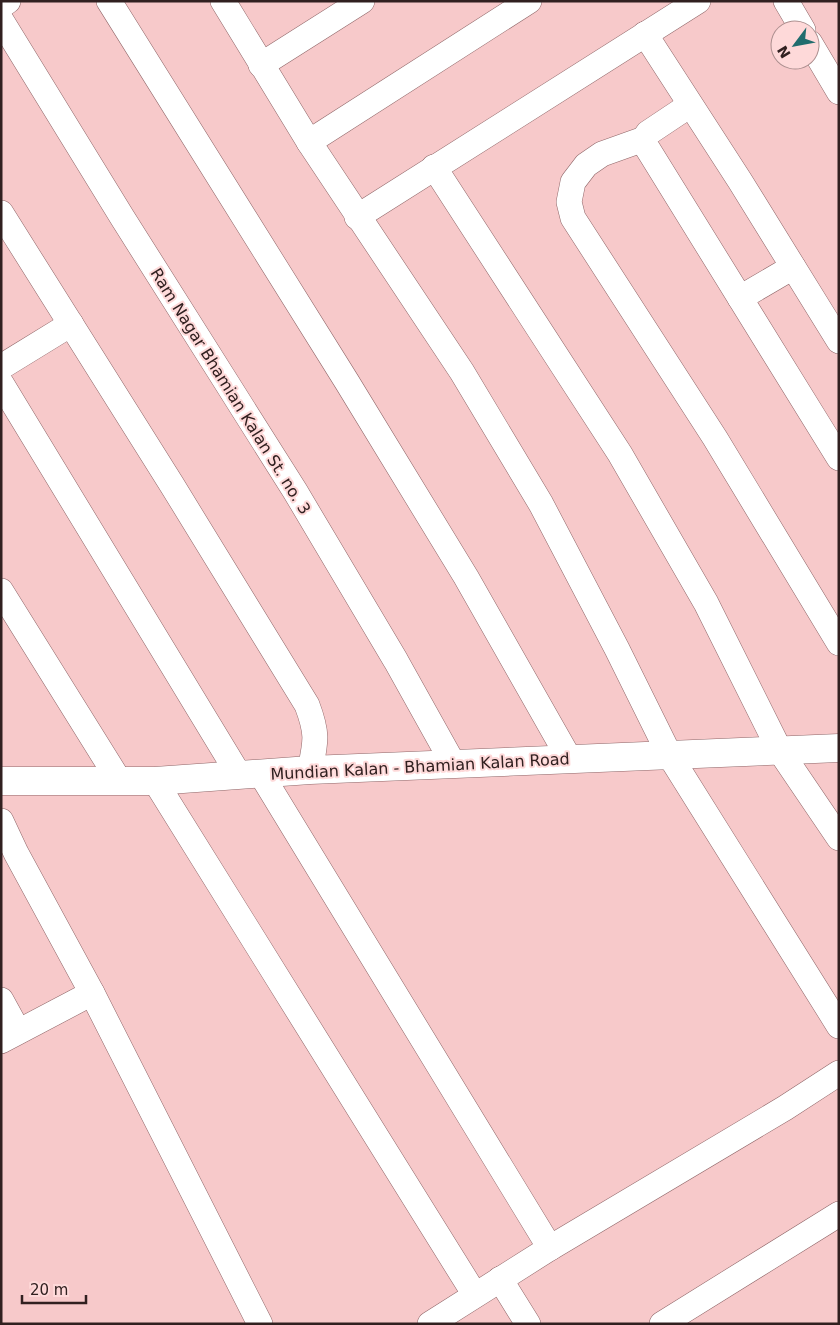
<svg xmlns="http://www.w3.org/2000/svg" width="840" height="1325" font-family="'DejaVu Sans',sans-serif">
	<rect width="100%" height="100%" fill="#f7c9ca"/>
	<g fill="none" stroke-linecap="round" stroke-linejoin="round">
		<g stroke="#8f6668" stroke-width="26">
			<g id="street">
				<polyline points="109,1 347,382 466,577 570,760"/>
				<polyline points="223,1 309,142 462,372 541,504 617,649 670,756 839,1026"/>
				<polyline points="786,1 803,30"/>
				<polyline points="1,6 8,1"/>
				<polyline points="1,20 122,217 295,491 396,661 454,765"/>
				<polyline points="645,34 740,181 839,341"/>
				<polyline points="810,43 839,92"/>
				<polyline points="261,65 362,1"/>
				<polyline points="690,105 648,133 644,139 646,146 839,458"/>
				<polyline points="644,139 602,154 586,165 573,182 569,202 573,218 715,438 839,643"/>
				<polyline points="309,142 529,1"/>
				<polyline points="434,167 620,454 706,603 780,751 839,838"/>
				<path d="M1 213 172 485 307 705C318 734 316 741 310 770"/>
				<polyline points="357,217 698,1"/>
				<polyline points="740,298 793,267"/>
				<polyline points="1,367 71,324"/>
				<polyline points="1,383 239,775"/>
				<polyline points="1,591 120,782"/>
				<polyline points="261,774 550,1248"/>
				<polyline points="155,781 475,1295"/>
				<polyline points="1,821 16,853 92,993 260,1324"/>
				<polyline points="1,1000 18,1031"/>
				<polyline points="1,1041 92,993"/>
				<polyline points="500,1279 528,1324"/>
				<polyline points="430,1324 550,1248 785,1108 839,1073"/>
				<polyline points="662,1324 839,1214"/>
			</g>
		</g>
		<g stroke="#8f6668" stroke-width="29">
			<polyline id="secondary" points="1,781 155,781 310,770 839,748"/>
		</g>
		<use href="#street" stroke="#fff" stroke-width="25"/>
		<use href="#secondary" stroke="#fff" stroke-width="28"/>
	</g>
	<g text-anchor="middle" stroke-width="4" stroke-linejoin="round" paint-order="stroke">
		<g font-size="16" fill="#312020" stroke="#fed9d9">
			<text transform="translate(231 391) rotate(58)" y="6">Ram Nagar Bhamian Kalan St. no. 3</text>
			<text transform="translate(420 766) rotate(-3)" y="6">Mundian Kalan - Bhamian Kalan Road</text>
		</g>
	</g>
	<rect width="840" height="1325" fill="none" stroke="#312020" stroke-width="5"/>
	<g transform="translate(795 45) rotate(238)"><circle r="24" fill="#fed9d9" stroke="#ac8f8f"/>
	<path d="M0-4L9 19L0 12L-9 19Z" fill="#216d6e"/>
	<text y="-8" font-size="14" font-weight="bold" text-anchor="middle" fill="#312020">N</text>
	</g>
	<path d="M22 1295v8h64v-8" fill="none" stroke="#312020" stroke-width="2.5"/>
	<text x="30" y="1295" font-size="15" fill="#312020" stroke="#fed9d9" stroke-width="4" paint-order="stroke">20 m</text>
</svg>
